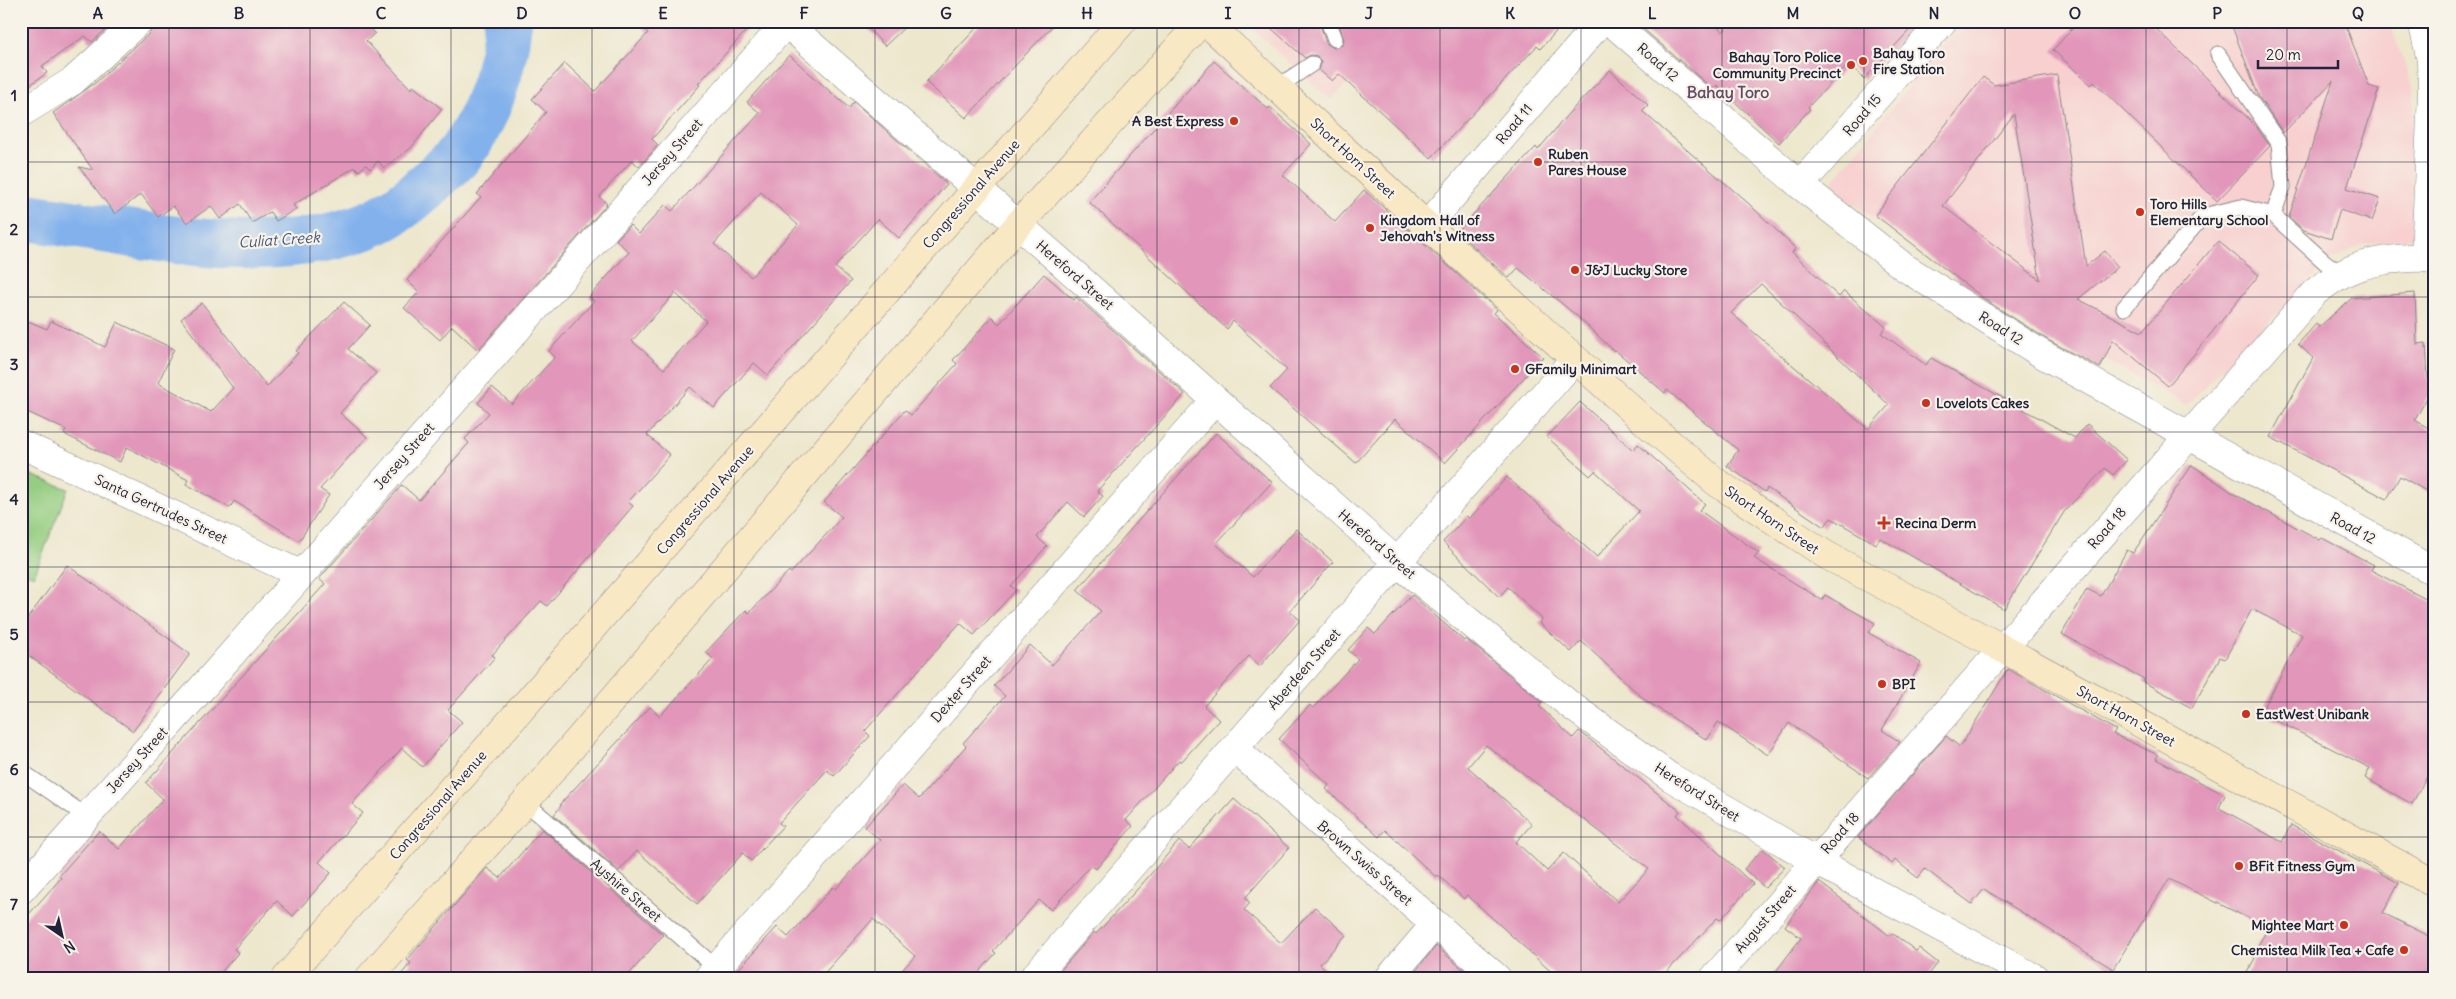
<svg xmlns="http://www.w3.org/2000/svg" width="2456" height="999" font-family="Delius,sans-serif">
	<rect width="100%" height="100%" fill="#f7f3e8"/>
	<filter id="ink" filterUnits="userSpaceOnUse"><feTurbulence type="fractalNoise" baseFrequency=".02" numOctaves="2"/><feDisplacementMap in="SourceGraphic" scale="10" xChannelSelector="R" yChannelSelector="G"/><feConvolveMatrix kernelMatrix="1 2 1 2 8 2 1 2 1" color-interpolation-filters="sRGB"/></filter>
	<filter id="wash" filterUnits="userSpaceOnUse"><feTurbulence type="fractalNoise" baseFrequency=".0096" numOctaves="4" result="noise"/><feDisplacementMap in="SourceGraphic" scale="20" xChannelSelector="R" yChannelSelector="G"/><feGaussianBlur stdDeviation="1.12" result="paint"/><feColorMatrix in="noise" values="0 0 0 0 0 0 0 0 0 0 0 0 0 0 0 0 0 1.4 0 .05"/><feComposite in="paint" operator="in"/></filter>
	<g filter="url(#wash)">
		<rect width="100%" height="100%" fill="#ede7cd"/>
		<g fill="#f7d0cf">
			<polygon points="1253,21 1383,21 1396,32 1331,100 1249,26"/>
			<polygon points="1962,21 2389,21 2414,90 2413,238 2363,244 2326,263 2187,405 2007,306 1828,187"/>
		</g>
		<polygon fill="#95ce82" stroke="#5c785e" points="21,471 68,489 34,576 21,571"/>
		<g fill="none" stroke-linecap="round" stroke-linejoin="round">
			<path stroke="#82b1ec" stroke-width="48" d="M21 216C131 231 272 270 377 221 400 210 419 193 437 176 444 169 453 163 459 155 487 120 504 66 508 21"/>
		</g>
		<g id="blocks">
			<g fill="#e297ba" fill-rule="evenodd">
				<polygon points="21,21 116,21 92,42 85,36 42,66 47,73 21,91"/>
				<polygon points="154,21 363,21 375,33 366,41 411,89 413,86 442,109 411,148 384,168 378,161 370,169 366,165 359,171 355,167 293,205 296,209 276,221 270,212 252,223 240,204 220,219 211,206 187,223 173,206 158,217 141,194 115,214 79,167 93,170 53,113 95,83 150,33"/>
				<polygon points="635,21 755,21 698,84 700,85 652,139 658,145 639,167 632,160 599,197 607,204 478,350 452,326 440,340 404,308 419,292 407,280 481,197 477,194 546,112 532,99 565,63 595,91 648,33"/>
				<polygon points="861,21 911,21 885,46"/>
				<polygon points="983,21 1057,21 966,118 926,82"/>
				<polygon points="1263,21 1319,21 1326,43 1334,48 1342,45 1344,40 1338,21 1566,21 1540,49 1537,46 1431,158 1339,74 1332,81 1319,70 1321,63 1317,56 1311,55 1305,58"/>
				<polygon points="1634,21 1711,21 1723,32 1732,21 1918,21 1864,79 1849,64 1808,107 1810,109 1779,143 1717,85 1713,89"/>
				<polygon points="2079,21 2148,21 2255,125 2270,146 2217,201 2094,82 2091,85 2053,50"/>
				<polygon points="2230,21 2344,21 2369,86 2379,89 2347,188 2380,199 2372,221 2340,210 2331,239 2304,230 2289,217 2333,81 2283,133 2259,97"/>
				<path d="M789 55 849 108 854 102 947 184 899 238 878 219 835 267 851 281 768 375 754 363 714 408 690 387 647 435 670 455 628 502 633 506 547 606 541 601 492 655 495 657 448 710 462 722 422 767 402 748 352 804 363 813 319 862 331 873 293 916 277 901 234 949 238 953 216 978H21V923L61 878 59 876 99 831 119 849 163 799 146 783 325 584 319 579 402 485 419 500 469 443 465 439 489 413 478 403 492 387 512 404 555 357 549 351 594 301 589 297 629 252 616 240 630 225 639 234 665 205 672 211 760 113 747 102ZM761 192 798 225 751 277 714 244ZM675 293 706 321 664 369 632 341Z"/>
				<polygon points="1214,61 1268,109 1270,107 1311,144 1283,175 1335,222 1364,190 1497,310 1494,313 1543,357 1445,463 1395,419 1356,463 1270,388 1287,370 1233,321 1227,329 1089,202"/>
				<path d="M1610 70 1648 105 1642 111 1748 203 1796 249 1792 252 1839 297 1844 291 1886 327 1881 333 1926 365 1931 358 2075 438 2087 424 2127 460 2113 475 2105 468 2064 512 2004 609 1880 538 1876 544 1831 518 1824 527 1767 488 1765 492 1727 466 1738 450 1667 390 1665 393 1615 350 1614 351 1577 316 1518 268 1509 278 1457 232 1536 147 1538 150 1568 114ZM1761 284 1889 405 1868 429 1731 313Z"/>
				<path d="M2057 75 2086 266 2105 251 2118 267 2078 299 2142 332 2218 241 2259 275 2168 386 2113 340 2100 368 2048 340 1987 301 1875 215 1983 77 1994 85ZM2014 114 2040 280 1943 206Z"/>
				<polygon points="1044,274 1074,300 1076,297 1185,394 1097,491 1103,496 1084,517 1068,502 1037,537 1047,546 1011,586 1016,590 974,635 960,623 865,731 870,736 834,776 827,770 779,823 783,826 751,861 743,853 697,904 637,851 619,871 554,815 561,806 560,804 650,707 660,716 713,659 706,652 746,610 749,613 789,571 791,573 842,517 824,502 905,410 911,415 957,364 953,360 992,317 999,324"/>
				<polygon points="2415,293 2417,344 2426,343 2428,379 2435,383 2415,420 2435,432 2435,496 2400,476 2387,499 2270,437 2313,358 2298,344 2316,324 2319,327 2352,298"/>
				<polygon points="344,302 370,325 348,349 376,373 340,413 367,437 320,489 329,495 299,541 234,501 230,508 186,484 188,480 127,447 120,462 64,434 66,430 21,409 21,318 47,329 51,321 105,347 117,322 174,349 158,383 211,412 233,388 181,319 202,303 267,387 298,353 296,351"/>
				<polygon points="1580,402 1633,450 1638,444 1705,504 1699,510 1759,553 1754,558 1822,600 1825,595 1875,623 1869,633 1921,663 1882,730 1900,742 1868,778 1789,723 1768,755 1718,722 1707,740 1645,700 1581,641 1571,652 1539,623 1542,619 1508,587 1499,597 1443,542 1467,516 1469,519 1507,477 1597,557 1639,511 1595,471 1590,476 1547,437"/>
				<polygon points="1216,433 1272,482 1216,544 1253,577 1296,529 1333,562 1290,611 1300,620 1260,666 1249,656 1204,706 1219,720 1181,762 1179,760 1126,820 1133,826 1096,869 1091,865 1051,910 1039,900 993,951 996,953 974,978 895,978 915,956 873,919 820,978 737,978 735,973 777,927 788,937 833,887 836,889 880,840 865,827 903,785 919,799 966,746 963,743 1005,696 994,686 1030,645 1052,665 1101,611 1077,590"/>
				<polygon points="2192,465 2236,495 2320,540 2322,538 2374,565 2371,570 2435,604 2435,762 2412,804 2365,778 2370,768 2261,713 2302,635 2252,609 2225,659 2220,657 2192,708 2143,682 2144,679 2062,634 2087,589 2101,596 2127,550 2133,553"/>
				<polygon points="67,565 190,654 133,731 21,650 21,627"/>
				<path d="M1412 595 1464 641 1466 639 1542 702 1539 706 1573 738 1579 731 1680 811 1677 815 1753 884 1720 920 1717 918 1661 978H1558L1467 895 1464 899 1438 875 1436 877 1385 830 1379 837 1326 789 1329 785 1279 739 1310 705 1313 708 1358 659 1348 650 1368 628 1375 634ZM1486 745 1649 869 1618 902 1564 853 1547 871 1516 842 1532 824 1468 767Z"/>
				<polygon points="2008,669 2116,730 2113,734 2158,755 2156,759 2225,795 2219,808 2282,842 2291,825 2399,883 2383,913 2435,939 2435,978 2244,978 2255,958 2252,956 2268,928 2169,879 2113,969 1984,889 1972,904 1925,869 1918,878 1895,860 1892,864 1858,837 1946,736 1960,747"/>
				<polygon points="1234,799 1289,848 1245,898 1250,903 1244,910 1281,943 1315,907 1346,935 1320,964 1335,978 1054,978 1094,932 1096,934 1143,883 1179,841 1189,849"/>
				<polygon points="542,829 663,935 626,978 398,978 411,963 407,960 487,868 500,878"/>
				<polygon points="1763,849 1785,867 1765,888 1744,869"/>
				<polygon points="1819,882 1890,936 1892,933 1916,951 1919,948 1938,963 1926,978 1771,978 1801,938 1785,926"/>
				<polygon points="1436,946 1473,978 1410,978"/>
			</g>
		</g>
	</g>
	<g filter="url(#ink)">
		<use href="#blocks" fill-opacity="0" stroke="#888484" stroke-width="1"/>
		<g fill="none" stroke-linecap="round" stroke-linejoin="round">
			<g stroke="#888484" stroke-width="17">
				<g id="lane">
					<polyline points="1328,21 1335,39"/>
					<polyline points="2218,54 2279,143 2283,187 2273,215"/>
					<polyline points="1276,88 1312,64"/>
					<polyline points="2124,308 2203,216 2241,207 2273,215 2326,263 2342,274"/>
					<polyline points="21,771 86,816"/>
					<polyline points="525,802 728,978"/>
				</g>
			</g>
			<g stroke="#888484" stroke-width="29">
				<g id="street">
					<polyline points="784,21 1061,262 1397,562 1570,705 1670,777 1816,861 2035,978"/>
					<polyline points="1610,21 1800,185 1904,267 2040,353 2435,572"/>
					<polyline points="2422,21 2431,60 2432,92 2425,258"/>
					<polyline points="21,113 73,81 139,21"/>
					<polyline points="1800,185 1943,21"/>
					<polyline points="1427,226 1601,21"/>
					<polyline points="21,444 300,574"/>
					<polyline points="1234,748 1497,978"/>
					<polyline points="21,890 194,697 788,21"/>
					<polyline points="708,978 1215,400"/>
					<polyline points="1033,978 1575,359"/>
					<polyline points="1389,978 1435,924"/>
					<path d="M1714 978 2315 292C2324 286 2332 279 2342 274 2368 260 2405 257 2435 258"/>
				</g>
			</g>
			<g stroke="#888484" stroke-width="29">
				<g id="secondary">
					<polyline points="1205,21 1427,226 1651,427 1716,482 1826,555 2002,648 2435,884"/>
					<polyline points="286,978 1123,21"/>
					<polyline points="369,978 525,802 1018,225 1202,21"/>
				</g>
			</g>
			<use href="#lane" stroke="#fff" stroke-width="15"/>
			<use href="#street" stroke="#fff" stroke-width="28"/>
			<use href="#secondary" stroke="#f8e8c3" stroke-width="28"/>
		</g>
	</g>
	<path fill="none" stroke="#22223b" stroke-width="1" stroke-opacity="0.55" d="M169 21V978M310 21V978M451 21V978M592 21V978M734 21V978M875 21V978M1016 21V978M1157 21V978M1299 21V978M1440 21V978M1581 21V978M1722 21V978M1864 21V978M2005 21V978M2146 21V978M2287 21V978M21 162H2435M21 297H2435M21 432H2435M21 567H2435M21 702H2435M21 837H2435"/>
	<g fill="#c8321e" stroke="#f7f3e8" stroke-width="2">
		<circle cx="1863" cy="61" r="5"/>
		<circle cx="1851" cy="65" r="5"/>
		<circle cx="1234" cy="121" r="5"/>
		<circle cx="1538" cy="162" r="5"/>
		<circle cx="2140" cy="212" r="5"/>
		<circle cx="1370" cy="228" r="5"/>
		<circle cx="1575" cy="270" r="5"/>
		<circle cx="1515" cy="369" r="5"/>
		<circle cx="1926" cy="403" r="5"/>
		<path d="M1881.5 515.5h5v5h5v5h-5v5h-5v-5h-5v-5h5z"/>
		<circle cx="1882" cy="684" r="5"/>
		<circle cx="2246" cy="714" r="5"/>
		<circle cx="2239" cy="866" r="5"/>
		<circle cx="2344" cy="925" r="5"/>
		<circle cx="2404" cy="950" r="5"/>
	</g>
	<g text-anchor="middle" stroke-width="4.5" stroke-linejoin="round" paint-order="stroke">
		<g font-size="14" font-weight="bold" fill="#22223b" stroke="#f7f3e8" text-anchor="start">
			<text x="1873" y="58">Bahay Toro<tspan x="1873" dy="16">Fire Station</tspan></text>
			<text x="1841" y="62" text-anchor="end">Bahay Toro Police<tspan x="1841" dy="16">Community Precinct</tspan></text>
			<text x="1224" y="126" text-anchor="end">A Best Express</text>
			<text x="1548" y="159">Ruben<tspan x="1548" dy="16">Pares House</tspan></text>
			<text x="2150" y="209">Toro Hills<tspan x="2150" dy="16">Elementary School</tspan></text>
			<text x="1380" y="225">Kingdom Hall of<tspan x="1380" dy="16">Jehovah's Witness</tspan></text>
			<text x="1585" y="275">J&amp;J Lucky Store</text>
			<text x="1525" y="374">GFamily Minimart</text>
			<text x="1936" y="408">Lovelots Cakes</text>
			<text x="1895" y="528">Recina Derm</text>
			<text x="1892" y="689">BPI</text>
			<text x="2256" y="719">EastWest Unibank</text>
			<text x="2249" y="871">BFit Fitness Gym</text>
			<text x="2334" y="930" text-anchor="end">Mightee Mart</text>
			<text x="2394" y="955" text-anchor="end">Chemistea Milk Tea + Cafe</text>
		</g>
		<g font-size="14" fill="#22223b" stroke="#f7f3e8">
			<text transform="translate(1658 62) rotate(41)" y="5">Road 12</text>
			<text transform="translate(1862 115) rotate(-49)" y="5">Road 15</text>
			<text transform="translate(1514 124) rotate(-50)" y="5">Road 11</text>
			<text transform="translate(672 152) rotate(-49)" y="5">Jersey Street</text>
			<text transform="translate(1353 158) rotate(43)" y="5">Short Horn Street</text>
			<text transform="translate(971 194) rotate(-49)" y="5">Congressional Avenue</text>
			<text transform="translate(1075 275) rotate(41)" y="5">Hereford Street</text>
			<text transform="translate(2001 328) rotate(32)" y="5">Road 12</text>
			<text transform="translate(404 456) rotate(-49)" y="5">Jersey Street</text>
			<text transform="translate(705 500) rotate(-49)" y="5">Congressional Avenue</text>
			<text transform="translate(161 509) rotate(25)" y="5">Santa Gertrudes Street</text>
			<text transform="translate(1772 520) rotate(34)" y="5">Short Horn Street</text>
			<text transform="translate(2107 528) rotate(-49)" y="5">Road 18</text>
			<text transform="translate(2353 528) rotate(29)" y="5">Road 12</text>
			<text transform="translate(1377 544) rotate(41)" y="5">Hereford Street</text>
			<text transform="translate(1304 669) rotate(-49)" y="5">Aberdeen Street</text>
			<text transform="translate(961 689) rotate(-49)" y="5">Dexter Street</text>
			<text transform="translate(2126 716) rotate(29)" y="5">Short Horn Street</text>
			<text transform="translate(137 760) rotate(-48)" y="5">Jersey Street</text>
			<text transform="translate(1697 792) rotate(32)" y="5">Hereford Street</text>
			<text transform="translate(438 805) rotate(-49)" y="5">Congressional Avenue</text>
			<text transform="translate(1840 833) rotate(-49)" y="5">Road 18</text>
			<text transform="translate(1365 863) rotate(41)" y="5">Brown Swiss Street</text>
			<text transform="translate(626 890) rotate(41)" y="5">Ayshire Street</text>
			<text transform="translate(1765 919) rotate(-49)" y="5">August Street</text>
		</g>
		<g font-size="15" font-style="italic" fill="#445479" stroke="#f7f3e8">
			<text transform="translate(279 240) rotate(-4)" y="5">Culiat Creek</text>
		</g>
		<g font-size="16" font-weight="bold" fill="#654b67" stroke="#f7f3e8">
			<text x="1728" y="98">Bahay Toro</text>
		</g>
	</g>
	<rect width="2456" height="999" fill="none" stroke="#f7f3e8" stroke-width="55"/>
	<g transform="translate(62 936) rotate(146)" stroke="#f7f3e8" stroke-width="4" paint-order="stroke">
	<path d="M0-4L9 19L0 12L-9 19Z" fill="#22223b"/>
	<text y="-8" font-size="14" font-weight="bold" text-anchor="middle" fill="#22223b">N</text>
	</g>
	<path d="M2258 60v8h80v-8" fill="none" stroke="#22223b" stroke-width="2.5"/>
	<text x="2266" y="60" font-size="15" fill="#22223b" stroke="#f7f3e8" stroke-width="4" paint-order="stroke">20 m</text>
	<rect x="28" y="28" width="2400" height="944" fill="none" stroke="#22223b" stroke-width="2"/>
	<g font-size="16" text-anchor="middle" font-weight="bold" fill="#22223b">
		<text x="98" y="19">A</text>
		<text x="239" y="19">B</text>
		<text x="381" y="19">C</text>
		<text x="522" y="19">D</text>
		<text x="663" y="19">E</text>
		<text x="804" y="19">F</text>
		<text x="946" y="19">G</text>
		<text x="1087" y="19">H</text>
		<text x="1228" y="19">I</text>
		<text x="1369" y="19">J</text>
		<text x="1510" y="19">K</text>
		<text x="1652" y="19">L</text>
		<text x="1793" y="19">M</text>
		<text x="1934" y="19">N</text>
		<text x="2075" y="19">O</text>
		<text x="2217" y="19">P</text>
		<text x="2358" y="19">Q</text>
		<text x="14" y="101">1</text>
		<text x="14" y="235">2</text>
		<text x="14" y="370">3</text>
		<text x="14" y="505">4</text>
		<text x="14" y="640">5</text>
		<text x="14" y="775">6</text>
		<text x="14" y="910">7</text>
	</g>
</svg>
